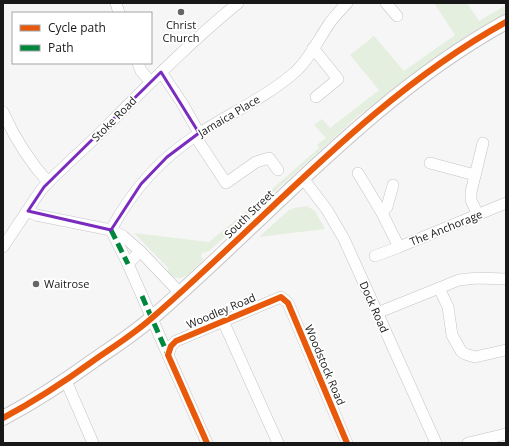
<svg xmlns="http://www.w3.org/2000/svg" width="509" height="446" font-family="'Open Sans',sans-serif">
	<rect width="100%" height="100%" fill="#f7f6f7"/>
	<g fill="#e5efdf">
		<path d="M434 3H467L479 21 506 5V13L425 66 359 115 209 251 202 253 201 257 204 259C191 271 183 287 166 272L169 269 134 233 209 242 262 198 319 148 317 145 326 138 314 125 322 119 330 128 379 90 350 55 374 36 404 71 455 35Z"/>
		<polygon points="307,206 315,211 325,229 259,237 289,210 294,208"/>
	</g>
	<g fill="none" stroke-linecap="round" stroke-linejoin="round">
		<g stroke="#c6c4c6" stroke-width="12">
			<g id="minor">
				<polyline points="116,3 119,13"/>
				<polyline points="386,3 397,16"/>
				<polyline points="313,48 338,79 316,97"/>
				<polyline points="138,63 141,71 151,82"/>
				<polyline points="161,72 182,103 199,133"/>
				<path d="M3 112C15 139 29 161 48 182"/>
				<polyline points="195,136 226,183 256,162 269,158 278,170"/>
				<polyline points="430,163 475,175"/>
				<polyline points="358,173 382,213 387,207 393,185"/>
				<polyline points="302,177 327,210 344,239 436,443"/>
				<polyline points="28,211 36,215 111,230 123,236 140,251 180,293"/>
				<polyline points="382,213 399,247 506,203"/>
				<polyline points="478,215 471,200 471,192 483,143"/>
				<path d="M3 247 41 190C59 170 81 152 100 133 145 88 189 43 238 3"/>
				<polyline points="140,251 128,264 168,355"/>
				<polyline points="375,256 399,247"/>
				<path d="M128 264 111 230C132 190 162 157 200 133 231 113 266 97 294 73 309 60 318 40 329 24 334 16 341 10 347 3"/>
				<polyline points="439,288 448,307 452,335 461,351 465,354 475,357 506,350"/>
				<polyline points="377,313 459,280 477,278 506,279"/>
				<polyline points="223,321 278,443"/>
				<polyline points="66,381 93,443"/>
				<polyline points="207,443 168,355 171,346 176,341 281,297 288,303 347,443"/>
				<polyline points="468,443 506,434"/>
			</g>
		</g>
		<g stroke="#c6c4c6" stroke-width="16">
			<path id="major" d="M3 418C35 401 64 382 93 361 113 347 134 334 153 317 269 217 370 97 506 22"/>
		</g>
		<use href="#minor" stroke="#fefefe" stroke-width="11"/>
		<use href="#major" stroke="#fefefe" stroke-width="14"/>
		<g stroke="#00873e" stroke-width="5" stroke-dasharray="10 5" stroke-linecap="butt">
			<polyline points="111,230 128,264"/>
			<polyline points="142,296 168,355"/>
		</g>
		<g stroke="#fff" stroke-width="8">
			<g id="cycleway">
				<path d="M3 418C35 401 64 382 93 361 113 347 134 334 153 317 269 217 370 97 506 22"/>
				<polyline points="207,443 168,355 171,346 176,341 281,297 288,303 347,443"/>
			</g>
		</g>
		<use href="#cycleway" stroke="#e8590c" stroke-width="6"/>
	</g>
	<path fill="none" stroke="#7b2cbf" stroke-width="3" stroke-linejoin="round" d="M161 72 199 133 167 157 141 184 111 230 28 211 44 187Z"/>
	<g fill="#676667" stroke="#fff" stroke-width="1.5">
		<circle cx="181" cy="12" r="4"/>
		<circle cx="36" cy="284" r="4"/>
	</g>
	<g text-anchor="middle" stroke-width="3.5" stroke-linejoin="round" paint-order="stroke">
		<g font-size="11" fill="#191819" stroke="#fff">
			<text x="181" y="29">Christ<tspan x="181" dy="13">Church</tspan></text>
			<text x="44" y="288" text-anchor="start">Waitrose</text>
		</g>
		<g font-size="11" fill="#191819" stroke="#fff">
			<text transform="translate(229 116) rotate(-31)" y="4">Jamaica Place</text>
			<text transform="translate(114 119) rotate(-45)" y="4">Stoke Road</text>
			<text transform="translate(249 214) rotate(-44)" y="4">South Street</text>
			<text transform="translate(446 228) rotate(-22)" y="4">The Anchorage</text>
			<text transform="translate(374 307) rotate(66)" y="4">Dock Road</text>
			<text transform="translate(221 311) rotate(-23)" y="4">Woodley Road</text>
			<text transform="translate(325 365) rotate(67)" y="4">Woodstock Road</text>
		</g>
	</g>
	<rect width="509" height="446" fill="none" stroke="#191819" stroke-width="8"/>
	<rect x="12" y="12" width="140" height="52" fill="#ffffff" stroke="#a3a3a3"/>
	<rect x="20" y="25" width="20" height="6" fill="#e8590c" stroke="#a3a3a3"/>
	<text x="48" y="32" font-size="12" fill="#191819">Cycle path</text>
	<rect x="20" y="45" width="20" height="6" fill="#00873e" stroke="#a3a3a3"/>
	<text x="48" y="52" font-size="12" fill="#191819">Path</text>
</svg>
